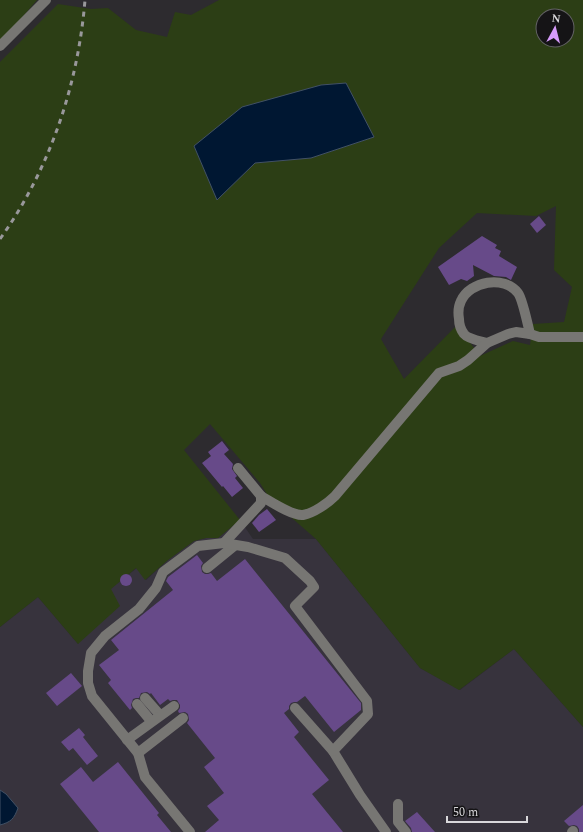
<svg xmlns="http://www.w3.org/2000/svg" width="583" height="832" font-family="Spectral,serif">
	<rect width="100%" height="100%" fill="#2d2b2f"/>
	<polygon fill="#37333d" points="240,520 253,539 316,539 420,668 460,690 514,649 583,727 583,832 0,832 0,627 38,597 78,644 110,589 137,568 146,580 168,560 194,541 206,538 218,538"/>
	<g fill="#2c3e15" fill-rule="evenodd">
		<polygon points="0,0 37,0 0,43"/>
		<path d="M219 0H583V727L514 649 459 690 420 668 316 539 270 499 260 483 210 424 184 450 240 520 218 538H206L194 541 168 560 145 580 136 568 111 589 120 606 78 644 38 597 0 627V62L58 4 91 9 108 8 136 30 167 37 175 12 191 15ZM543 16H567V40H543ZM346 83 374 137 311 158 255 163 321 85ZM556 206 554 270 572 287 564 322 533 324 530 345 513 341 480 356 457 325 404 379 381 339 439 248 477 213 536 216Z"/>
	</g>
	<g fill="#001732" stroke="#415165">
		<polygon points="346,83 374,137 311,158 255,163 217,200 194,146 242,107 321,85"/>
		<path d="M0 790 6 794 18 808C14 819 11 822 0 825Z"/>
	</g>
	<g fill="#674a89">
		<polygon points="539,216 546,225 537,233 530,224"/>
		<polygon points="482,236 497,245 495,248 501,251 499,256 517,267 511,280 506,277 494,276 473,265 474,276 467,281 461,279 449,285 438,267"/>
		<polygon points="222,441 229,450 224,454 233,464 232,469 237,476 235,478 243,488 232,497 223,486 222,487 202,463 211,456 208,452"/>
		<polygon points="267,509 276,520 259,532 252,523 259,515"/>
		<polygon points="197,555 203,563 201,566 202,572 205,574 208,574 211,573 217,581 245,559 361,703 361,710 334,732 305,696 297,702 294,702 291,703 289,706 289,709 284,713 299,732 294,737 329,780 312,794 343,832 205,832 219,820 207,806 224,793 204,767 215,758 187,723 189,720 188,714 185,712 179,713 178,711 180,708 180,705 177,700 173,700 170,701 168,699 160,705 151,693 150,694 147,692 141,693 139,698 136,698 133,699 131,705 132,708 130,710 108,683 111,680 99,665 119,650 111,640 173,590 166,581 168,577"/>
		<circle cx="126" cy="580" r="6"/>
		<polygon points="71,673 82,686 57,706 46,693"/>
		<polygon points="79,728 85,735 83,737 98,756 87,765 73,748 69,751 61,742"/>
		<polygon points="118,762 159,813 157,815 171,832 99,832 60,784 81,767 93,782"/>
		<polygon points="583,805 583,832 579,832 579,829 577,826 574,825 569,826 564,821"/>
		<polygon points="417,812 435,832 412,832 411,828 405,821"/>
	</g>
	<g fill="none" stroke-linecap="round" stroke-linejoin="round">
		<g stroke="#777673" stroke-width="10">
			<polyline points="0,46 46,0"/>
			<path d="M487 343C480 341 468 339 464 334 461 330 459 324 459 319 458 313 458 307 461 301 470 281 504 275 518 293 522 298 528 325 530 334"/>
			<path d="M261 496C270 501 292 516 303 515 314 513 328 503 335 496L439 373 459 366 468 360 487 343 508 334 516 332 530 334 539 337H583"/>
			<polyline points="224,543 261,503 261,496 238,468"/>
			<polyline points="207,568 234,546"/>
			<polyline points="145,698 160,715"/>
			<polyline points="137,704 151,721"/>
			<polyline points="127,740 174,706"/>
			<polyline points="333,751 360,795 386,832"/>
			<polyline points="138,753 183,718"/>
			<polyline points="398,804 398,822 406,832"/>
			<polyline points="190,832 145,777 138,753 92,696 88,683 88,671 91,653 105,636 139,609 156,588 163,572 198,546 224,543 248,547 285,558 310,581 314,587 295,606 367,701 368,714 333,751 295,708"/>
			<polyline points="572,832 573,831"/>
		</g>
		<path stroke="#99989b" stroke-width="3" stroke-dasharray="5 5" stroke-linecap="butt" d="M0 239C50 169 78 85 85 0"/>
	</g>
	<g transform="translate(555 28) rotate(7)"><circle r="19" fill="#151416" stroke="#636265"/>
	<path d="M0-3L7 15L0 10L-7 15Z" fill="#d69bfa"/>
	<text y="-6" font-size="11" font-weight="bold" text-anchor="middle" fill="#d9d8db">N</text>
	</g>
	<path d="M447 816v6h80v-6" fill="none" stroke="#d9d8db" stroke-width="2"/>
	<text x="453" y="816" font-size="12" fill="#d9d8db" stroke="#151416" stroke-width="3" paint-order="stroke">50 m</text>
</svg>
